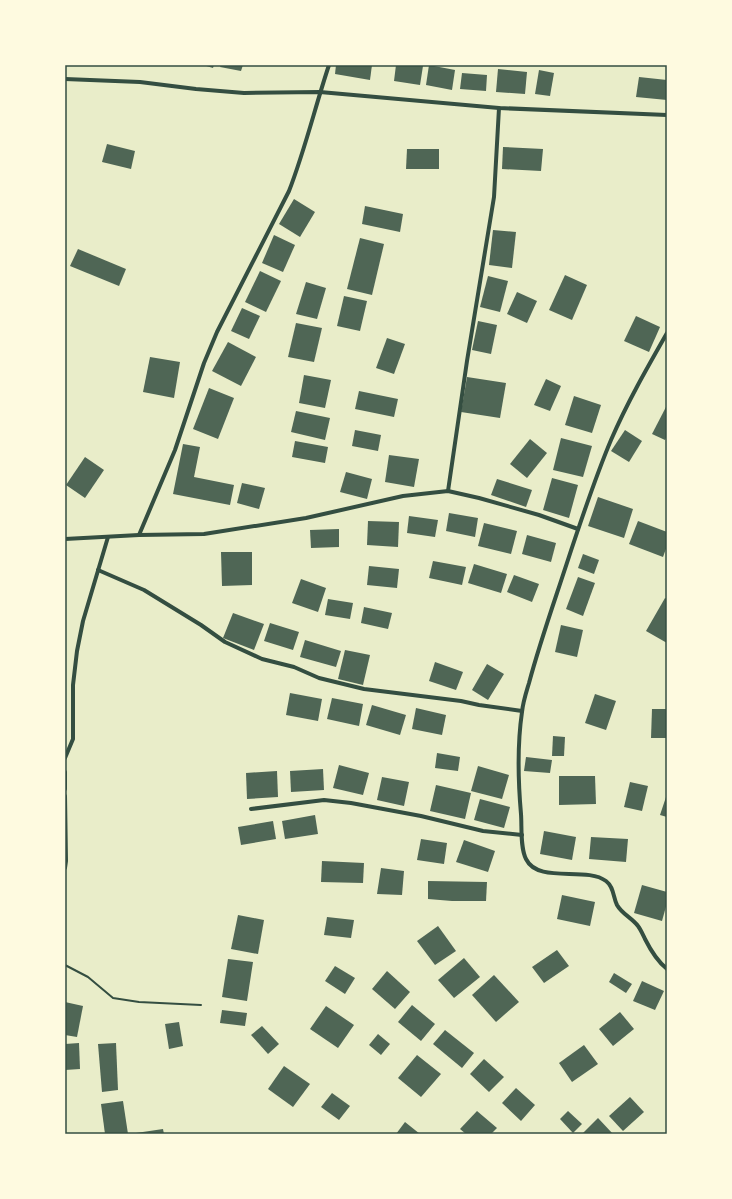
<svg xmlns="http://www.w3.org/2000/svg" width="732" height="1199" font-family="'Source Sans 3',sans-serif">
	<rect width="100%" height="100%" fill="#e9edc9"/>
	<g fill="#4f6655">
		<polygon points="203,65 214,65 213,68"/>
		<polygon points="221,65 243,65 241,71 220,67"/>
		<polygon points="336,65 372,65 370,80 335,74"/>
		<polygon points="396,65 423,66 420,85 394,81"/>
		<polygon points="429,65 455,70 452,90 426,85"/>
		<polygon points="498,69 527,72 525,94 496,92"/>
		<polygon points="539,70 554,73 550,96 535,94"/>
		<polygon points="462,73 487,75 486,91 460,89"/>
		<polygon points="639,77 667,80 667,100 636,97"/>
		<polygon points="107,144 135,151 131,169 102,162"/>
		<polygon points="503,147 543,149 541,171 502,169"/>
		<polygon points="407,149 439,149 439,169 406,169"/>
		<polygon points="294,199 315,212 300,237 279,224"/>
		<polygon points="365,206 403,214 400,232 362,224"/>
		<polygon points="493,230 516,232 512,268 489,265"/>
		<polygon points="274,235 295,245 283,272 262,263"/>
		<polygon points="360,238 384,244 372,295 347,289"/>
		<polygon points="78,249 126,269 119,286 70,266"/>
		<polygon points="260,271 281,281 266,312 245,302"/>
		<polygon points="565,275 587,285 572,320 549,310"/>
		<polygon points="488,276 508,281 500,312 480,307"/>
		<polygon points="306,282 326,288 317,319 296,314"/>
		<polygon points="517,292 537,301 527,323 507,314"/>
		<polygon points="344,296 367,301 360,331 337,326"/>
		<polygon points="242,308 260,316 249,339 231,331"/>
		<polygon points="636,316 660,327 649,352 624,341"/>
		<polygon points="478,321 497,325 491,354 472,350"/>
		<polygon points="296,323 322,328 314,362 288,357"/>
		<polygon points="387,338 405,344 394,374 376,368"/>
		<polygon points="228,342 256,357 241,386 212,371"/>
		<polygon points="150,357 180,362 174,398 143,392"/>
		<polygon points="304,375 331,380 325,408 299,403"/>
		<polygon points="467,377 506,383 500,418 461,412"/>
		<polygon points="546,379 561,386 550,411 534,405"/>
		<polygon points="209,388 234,398 218,439 193,429"/>
		<polygon points="359,391 398,399 394,417 355,409"/>
		<polygon points="574,396 601,405 592,433 565,425"/>
		<polygon points="667,405 667,436 665,440 652,434"/>
		<polygon points="296,411 330,418 325,440 291,432"/>
		<polygon points="355,430 381,435 378,451 352,446"/>
		<polygon points="625,430 642,441 629,462 611,451"/>
		<polygon points="561,438 592,446 583,477 553,470"/>
		<polygon points="530,439 547,453 527,478 510,464"/>
		<polygon points="295,441 328,447 325,463 292,457"/>
		<polygon points="183,444 200,447 194,477 234,485 230,505 173,494"/>
		<polygon points="389,455 419,459 414,487 385,482"/>
		<polygon points="85,457 104,470 85,498 66,485"/>
		<polygon points="346,472 372,479 367,499 340,492"/>
		<polygon points="552,478 578,485 569,518 543,510"/>
		<polygon points="497,479 532,490 526,507 491,495"/>
		<polygon points="242,483 265,488 259,509 237,503"/>
		<polygon points="598,497 633,509 624,538 588,526"/>
		<polygon points="449,513 478,518 475,537 446,531"/>
		<polygon points="409,516 438,520 435,537 407,533"/>
		<polygon points="368,521 399,522 398,547 367,545"/>
		<polygon points="638,521 667,532 667,546 663,557 629,544"/>
		<polygon points="484,523 517,531 511,554 478,546"/>
		<polygon points="339,529 339,547 311,548 310,530"/>
		<polygon points="527,535 556,543 551,562 522,554"/>
		<polygon points="221,552 252,552 252,585 222,586"/>
		<polygon points="583,554 599,560 594,574 578,568"/>
		<polygon points="433,561 466,567 462,585 429,578"/>
		<polygon points="474,564 507,574 501,593 468,583"/>
		<polygon points="369,566 399,569 397,588 367,585"/>
		<polygon points="514,575 539,584 532,602 507,592"/>
		<polygon points="578,577 595,583 583,616 566,609"/>
		<polygon points="301,579 326,588 318,612 292,603"/>
		<polygon points="665,598 667,599 667,643 646,631"/>
		<polygon points="328,599 353,603 350,619 325,615"/>
		<polygon points="364,607 392,613 388,629 361,623"/>
		<polygon points="233,613 264,624 254,650 223,638"/>
		<polygon points="270,623 299,632 293,650 264,641"/>
		<polygon points="561,625 583,630 577,657 555,652"/>
		<polygon points="305,640 341,651 336,667 300,657"/>
		<polygon points="345,650 370,655 363,685 338,679"/>
		<polygon points="435,662 463,672 456,690 429,681"/>
		<polygon points="487,664 504,674 488,700 472,690"/>
		<polygon points="290,693 322,699 318,721 286,715"/>
		<polygon points="595,694 616,701 606,730 585,723"/>
		<polygon points="332,698 363,704 359,726 327,719"/>
		<polygon points="372,705 406,715 400,735 366,725"/>
		<polygon points="416,708 446,715 442,735 412,729"/>
		<polygon points="652,709 667,709 667,738 651,738"/>
		<polygon points="553,736 565,737 564,756 552,756"/>
		<polygon points="437,753 460,757 458,771 435,768"/>
		<polygon points="526,757 552,760 550,773 524,771"/>
		<polygon points="339,765 369,773 363,795 333,788"/>
		<polygon points="478,766 509,775 502,799 471,791"/>
		<polygon points="323,769 324,790 291,792 290,771"/>
		<polygon points="277,771 278,797 247,799 246,773"/>
		<polygon points="559,776 595,776 596,804 559,805"/>
		<polygon points="382,777 409,782 404,806 377,800"/>
		<polygon points="630,782 648,786 642,811 624,807"/>
		<polygon points="436,785 471,793 465,819 430,811"/>
		<polygon points="667,794 667,817 660,815"/>
		<polygon points="480,799 510,807 504,828 474,820"/>
		<polygon points="315,815 318,834 285,839 282,821"/>
		<polygon points="273,821 276,839 241,845 238,827"/>
		<polygon points="544,831 576,837 572,860 540,854"/>
		<polygon points="591,837 628,839 626,862 589,859"/>
		<polygon points="421,839 447,843 444,864 417,860"/>
		<polygon points="464,840 495,851 488,872 456,862"/>
		<polygon points="322,861 364,863 363,883 321,882"/>
		<polygon points="381,868 404,871 402,895 377,894"/>
		<polygon points="428,881 487,882 486,901 452,901 428,899"/>
		<polygon points="642,885 667,892 667,903 662,921 634,913"/>
		<polygon points="562,895 595,902 590,926 557,919"/>
		<polygon points="238,915 264,920 258,954 231,949"/>
		<polygon points="327,917 354,920 351,938 324,935"/>
		<polygon points="438,926 456,951 435,965 417,941"/>
		<polygon points="557,950 569,966 544,983 532,967"/>
		<polygon points="464,958 480,977 454,998 438,980"/>
		<polygon points="228,959 253,962 247,1001 222,997"/>
		<polygon points="335,966 355,978 345,994 325,981"/>
		<polygon points="387,971 410,992 395,1009 372,989"/>
		<polygon points="614,973 632,984 626,993 609,982"/>
		<polygon points="494,975 519,1002 496,1022 472,995"/>
		<polygon points="642,981 664,991 655,1010 633,1001"/>
		<polygon points="65,1002 83,1006 77,1037 65,1035"/>
		<polygon points="412,1005 435,1024 421,1041 398,1022"/>
		<polygon points="326,1006 354,1025 338,1048 310,1029"/>
		<polygon points="222,1010 247,1013 245,1026 220,1023"/>
		<polygon points="620,1012 634,1029 613,1046 599,1029"/>
		<polygon points="179,1022 183,1046 169,1049 165,1024"/>
		<polygon points="262,1026 279,1044 268,1054 251,1035"/>
		<polygon points="445,1030 474,1053 462,1068 433,1044"/>
		<polygon points="378,1034 390,1044 381,1055 369,1045"/>
		<polygon points="79,1043 80,1069 65,1070 65,1044"/>
		<polygon points="116,1043 118,1090 102,1092 98,1044"/>
		<polygon points="584,1045 598,1064 572,1082 559,1063"/>
		<polygon points="417,1055 441,1074 421,1097 398,1078"/>
		<polygon points="484,1059 504,1077 489,1092 470,1074"/>
		<polygon points="284,1066 310,1084 293,1107 268,1089"/>
		<polygon points="516,1088 535,1105 521,1121 502,1103"/>
		<polygon points="332,1093 350,1106 339,1120 321,1107"/>
		<polygon points="630,1097 644,1112 623,1131 609,1116"/>
		<polygon points="123,1101 128,1134 105,1134 101,1104"/>
		<polygon points="477,1111 497,1128 491,1134 466,1134 460,1129"/>
		<polygon points="568,1111 582,1124 573,1133 560,1119"/>
		<polygon points="598,1118 613,1134 582,1134"/>
		<polygon points="405,1122 420,1134 396,1134"/>
		<polygon points="163,1129 164,1134 136,1134 136,1133"/>
	</g>
	<g fill="none" stroke-linecap="round" stroke-linejoin="round">
		<polyline stroke="#344e41" stroke-width="2" points="65,965 88,977 113,998 139,1002 201,1005"/>
		<g stroke="#344e41" stroke-width="4">
			<polyline points="65,79 140,82 196,89 244,93 320,92 499,108 667,115"/>
			<path d="M667 333C647 368 627 403 611 440 590 490 574 542 557 593 547 623 537 653 529 683 526 693 523 702 522 712 517 746 518 780 521 814 522 827 520 847 526 859 538 884 586 866 606 881 614 887 613 897 617 905 622 914 632 918 638 926 641 930 643 935 645 939 651 951 657 961 667 969"/>
			<polyline points="448,491 467,361 494,197 499,108"/>
			<path d="M139 535 175 450 204 363 217 332 289 191C305 150 315 107 329 65"/>
			<polyline points="65,539 139,535 204,534 306,518 403,496 448,491 479,498 539,515 578,529"/>
			<polyline points="98,570 144,590 201,625 225,642 262,659 294,667 319,678 364,689 461,701 479,705 522,711"/>
			<polyline points="65,758 73,739 73,685 77,651 83,621 108,537"/>
			<polyline points="65,772 65,789"/>
			<polyline points="65,796 66,861 65,868"/>
			<polyline points="251,809 324,800 351,803 421,816 483,831 522,835"/>
		</g>
	</g>
	<rect width="732" height="1199" fill="none" stroke="#fefae0" stroke-width="132"/>
	<rect x="66" y="66" width="600" height="1067" fill="none" stroke="#344e41" stroke-width="1.5"/>
</svg>
